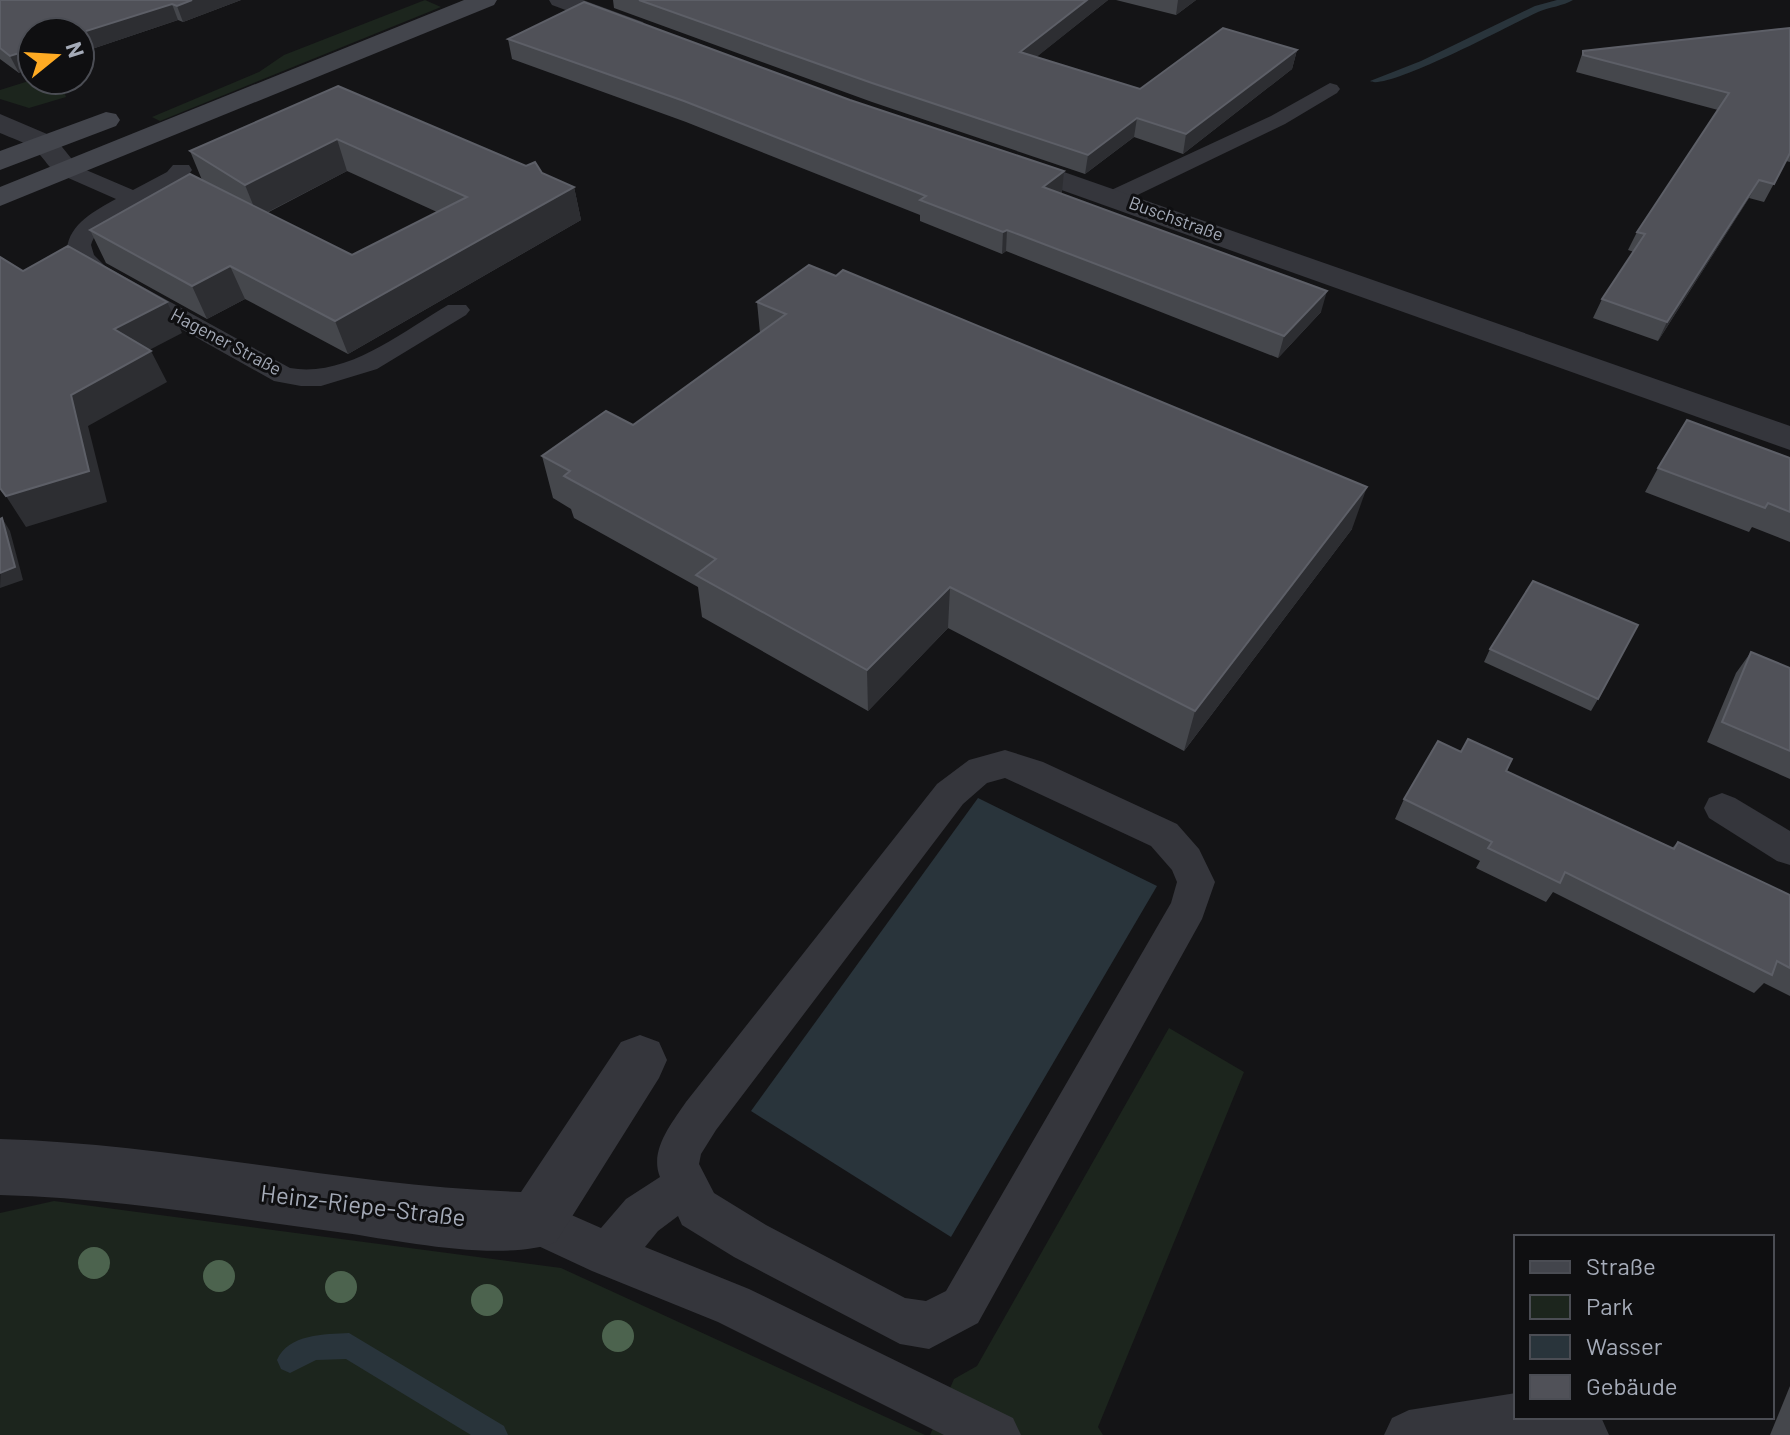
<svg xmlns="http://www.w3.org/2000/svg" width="1790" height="1435" font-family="Barlow,sans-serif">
	<rect width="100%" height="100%" fill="#141416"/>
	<g fill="#1c251d">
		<polygon points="425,0 441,7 160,121 152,117 259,72 284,55"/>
		<polygon points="32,80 60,80 66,97 29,108 0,99 0,90"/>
		<polygon points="1169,1028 1244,1072 1098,1427 1103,1435 930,1435 954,1379 977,1366"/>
		<polygon points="54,1201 561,1268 925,1435 0,1435 0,1213"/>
	</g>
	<polygon fill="#29343b" points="978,798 1157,886 951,1237 751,1111"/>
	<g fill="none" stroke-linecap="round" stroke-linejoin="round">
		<g fill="#29343b" fill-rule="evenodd">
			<path d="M1557 0H1573C1563 6 1550 7 1538 12 1514 23 1386 92 1370 81L1421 61 1535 6Z"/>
			<path d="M349 1333 504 1426 508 1435H471L346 1359 316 1360 290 1373 281 1369 277 1360C288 1334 325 1334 349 1333Z"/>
		</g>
		<g fill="#35363c" fill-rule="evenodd">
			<polygon points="1330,83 1337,85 1340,89 1337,93 1285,124 1123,202 1107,202 1104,197 1107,192 1271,116"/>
			<path d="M65 161 133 190 167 172 173 165H189L192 170C170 202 104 207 91 245L94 255 105 266 290 368C347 378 402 332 448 305H466L470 310 466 315 377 369 321 386H301L274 381 87 276 67 249C69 224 96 210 116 199L57 173 54 168 57 163Z"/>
			<path d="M1005 750 1043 762 1177 824 1199 849 1215 882 1202 919 978 1323 929 1349 900 1344 734 1257 682 1225 678 1216 658 1231 645 1247 749 1289 1013 1418 1021 1435H944L718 1322 592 1271 519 1237 513 1221 519 1205 535 1199 601 1228 626 1199 660 1177C649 1150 672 1123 686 1102L937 784 969 760ZM1005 778 1151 846 1172 870 1177 882 1171 903 946 1291 926 1301 905 1298 766 1225 714 1193 699 1164 701 1154 716 1130 963 804 987 783Z"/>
			<polygon points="1722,793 1735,798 1790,831 1790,865 1777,861 1709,818 1704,808 1709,798"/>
			<polygon points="1516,1393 1516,1417 1601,1417 1609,1435 1384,1435 1392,1418 1409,1410"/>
		</g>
		<g fill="#35363c" fill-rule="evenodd">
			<polygon points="549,0 583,0 643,22 646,27 643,32 625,32 552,5"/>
			<path d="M0 114 54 137 79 168 75 174C52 180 50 163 35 150 26 142 11 138 0 133Z"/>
			<polygon points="1007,152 1790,426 1790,450 997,167 993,161 997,155"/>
			<path d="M640 1035 659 1042 667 1060 659 1078 556 1242C504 1263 401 1241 345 1233 230 1218 116 1198 0 1195V1139C175 1144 346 1186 521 1192L621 1042Z"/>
		</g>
		<g fill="#43454c" fill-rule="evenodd">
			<polygon points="464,0 497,0 494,5 0,206 0,187"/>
			<polygon points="106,112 116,114 120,120 116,126 0,170 0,151"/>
		</g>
	</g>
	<g fill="#4c634e">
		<circle cx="94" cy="1263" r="16"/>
		<circle cx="219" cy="1276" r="16"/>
		<circle cx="341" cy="1287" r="16"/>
		<circle cx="487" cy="1300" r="16"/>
		<circle cx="618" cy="1336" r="16"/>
	</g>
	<g fill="#45474c" fill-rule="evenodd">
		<polygon points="0,0 241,0 183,22 178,20 80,53 80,32 19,73 0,59"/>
		<polygon points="613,0 1108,0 1036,57 1140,89 1297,50 1292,69 1183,154 1134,137 1085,174 872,102 614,8"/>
		<polygon points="1116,0 1196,0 1176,15"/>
		<polygon points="1790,28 1790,162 1786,161 1764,202 1749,198 1658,341 1593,318 1602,299 1634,252 1628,250 1637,232 1718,110 1576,72 1583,51"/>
		<polygon points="508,39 1062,192 1060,194 1321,312 1278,358 1006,251 1002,254 920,221 920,215 686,122 512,59"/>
		<path d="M338 86 574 187 581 220 348 354 245 299 207 319 106 263 90 230 202 180 190 151ZM347 171 437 212 352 255 267 213Z"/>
		<polygon points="757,302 1352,529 1184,751 948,628 868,711 702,617 698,587 574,518 571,509 553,498 542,456 633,425 760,333"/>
		<polygon points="1790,458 1790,542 1752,527 1749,532 1645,492 1658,468"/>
		<polygon points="1490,649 1598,699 1591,711 1484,662"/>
		<polygon points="1751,652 1790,668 1790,779 1707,742 1736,673"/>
		<polygon points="1461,752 1506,771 1672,848 1678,842 1790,895 1790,996 1764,983 1754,993 1553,892 1546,902 1476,868 1480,861 1395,819 1404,799"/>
		<polygon points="1790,1386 1790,1435 1770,1435"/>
	</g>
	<g fill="#2d2e32">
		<polygon points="192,0 241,0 183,22 177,6"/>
		<polygon points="1087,0 1108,0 1019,71 1020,52"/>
		<polygon points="1178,0 1196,0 1176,15"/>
		<polygon points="172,4 178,20 80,53 80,33"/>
		<polygon points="32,49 32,68 19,73 10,56"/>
		<polygon points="1297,50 1292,69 1183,154 1186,134"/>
		<polygon points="1137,118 1134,137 1085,174 1088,155"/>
		<polygon points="337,139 347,171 258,217 245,185"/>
		<polygon points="1064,171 1062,192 1041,208 1043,187"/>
		<polygon points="1759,180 1749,198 1658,341 1667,322"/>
		<polygon points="574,187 581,220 348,354 335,321"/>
		<polygon points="1007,230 1006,251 1002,254 1003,232"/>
		<polygon points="230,266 245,299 207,319 192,286"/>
		<polygon points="1327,291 1321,312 1278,358 1284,336"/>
		<polygon points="167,302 182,333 130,360 114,329"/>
		<polygon points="151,351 167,382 88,426 107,502 26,527 6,496 71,395"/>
		<polygon points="1367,487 1352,529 1184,751 1195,711"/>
		<polygon points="2,518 10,531 23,580 0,588"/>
		<polygon points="950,587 948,628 868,711 867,670"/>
	</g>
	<g fill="#505158" stroke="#5d5f67" stroke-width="2">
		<polygon points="0,0 192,0 177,6 172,4 80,33 80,32 32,32 32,49 10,56 0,48"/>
		<polygon points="639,0 1087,0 1020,52 1140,89 1223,28 1297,50 1186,134 1137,118 1088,155 872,83"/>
		<polygon points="584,2 850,100 1064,171 1043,187 1327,291 1284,336 1007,230 1003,232 920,200 926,196 684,101 508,39"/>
		<polygon points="1790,28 1790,153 1774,184 1759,180 1667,322 1602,299 1645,234 1637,232 1729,93 1583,55 1583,51"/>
		<polygon points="338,86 526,166 535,162 542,173 574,187 335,321 230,266 192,286 90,230 190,174 352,255 467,197 337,139 245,185 190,151"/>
		<polygon points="68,246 167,302 114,329 151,351 71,395 89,471 6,496 0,488 0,257 23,271"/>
		<polygon points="809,265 836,276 843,270 1367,487 1195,711 950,587 867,670 696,575 716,559 564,476 570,471 542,456 606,411 633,425 786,314 757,302"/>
		<polygon points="1687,420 1790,458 1790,512 1768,503 1765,508 1658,468"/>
		<polygon points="2,518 15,567 0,573 0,519"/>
		<polygon points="1533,581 1638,625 1598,699 1490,649"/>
		<polygon points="1751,652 1790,668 1790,751 1722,722"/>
		<polygon points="1468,739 1512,759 1506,771 1674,849 1678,842 1790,895 1790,968 1777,961 1772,975 1565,872 1560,883 1488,848 1492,842 1404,799 1438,741 1461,752"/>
	</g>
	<g text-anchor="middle" stroke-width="6" stroke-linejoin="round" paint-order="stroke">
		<g font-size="18" fill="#a5abb8" stroke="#0f0f11">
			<text transform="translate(1176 219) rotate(20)" y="6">Buschstraße</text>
			<text transform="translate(226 342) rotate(28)" y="6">Hagener Straße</text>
		</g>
		<g font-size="24" fill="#a5abb8" stroke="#0f0f11">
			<text transform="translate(363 1206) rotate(7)" y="8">Heinz-Riepe-Straße</text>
		</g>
	</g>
	<rect x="1514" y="1235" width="260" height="184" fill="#0f0f11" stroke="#4b4d54" stroke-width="2"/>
	<rect x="1530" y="1261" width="40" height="12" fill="#43454c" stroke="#4b4d54" stroke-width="2"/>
	<text x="1586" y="1275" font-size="24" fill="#a5abb8">Straße</text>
	<rect x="1530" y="1295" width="40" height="24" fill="#1c251d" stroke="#4b4d54" stroke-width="2"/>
	<text x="1586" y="1315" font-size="24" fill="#a5abb8">Park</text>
	<rect x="1530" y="1335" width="40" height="24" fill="#29343b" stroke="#4b4d54" stroke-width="2"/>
	<text x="1586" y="1355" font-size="24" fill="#a5abb8">Wasser</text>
	<rect x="1530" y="1375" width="40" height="24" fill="#505158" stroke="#4b4d54" stroke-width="2"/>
	<text x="1586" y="1395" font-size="24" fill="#a5abb8">Gebäude</text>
	<g transform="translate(56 56) rotate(72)"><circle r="38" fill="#0f0f11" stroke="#4b4d54" stroke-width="2"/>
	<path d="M0-6L14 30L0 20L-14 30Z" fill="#ffab23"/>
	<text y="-12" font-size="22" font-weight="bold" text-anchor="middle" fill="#a5abb8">N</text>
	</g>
</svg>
